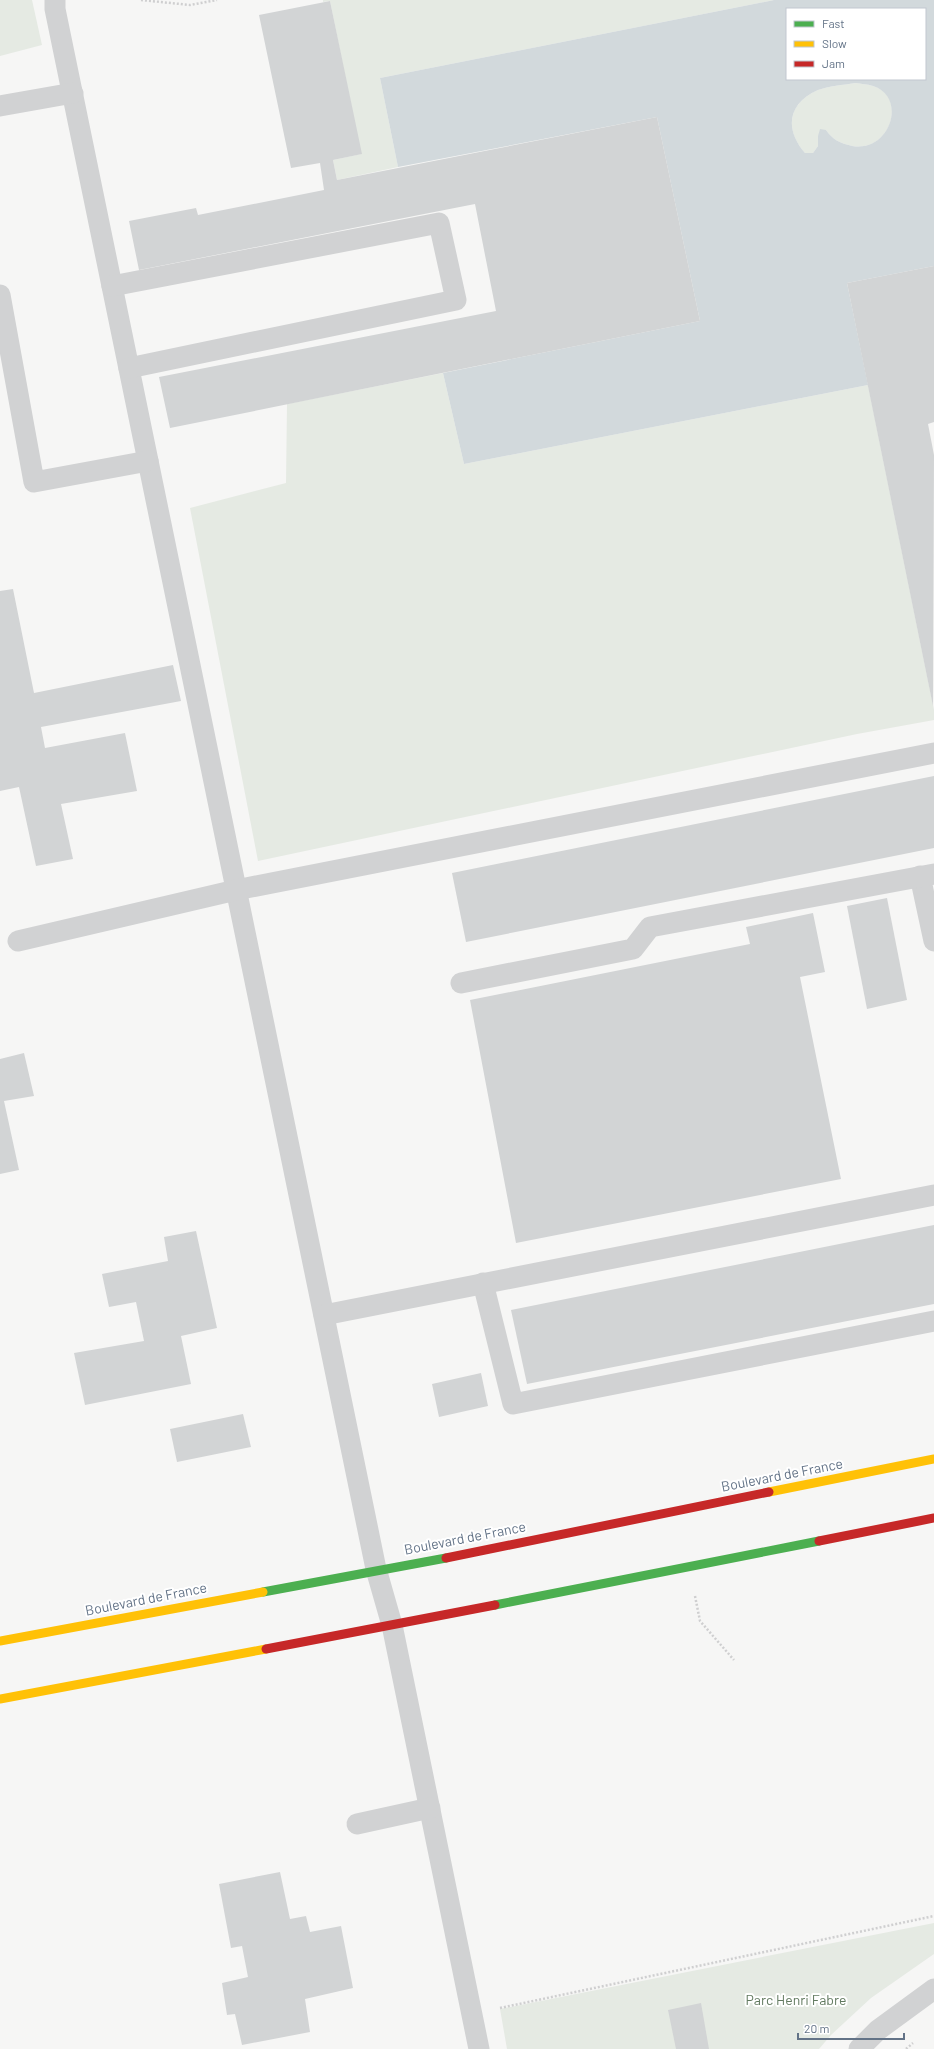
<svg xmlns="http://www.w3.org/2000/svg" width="934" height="2049" font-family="Barlow,sans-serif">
	<rect width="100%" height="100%" fill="#f6f6f5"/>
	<g fill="#e5eae3">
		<polygon points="0,0 32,0 42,45 0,56"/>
		<polygon points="323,0 774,0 380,78 398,167 337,180 333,160 361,154 330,1 323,2"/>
		<path d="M855 83C861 84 867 84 873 86 908 96 891 153 852 146 840 143 833 140 826 130L818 136V146L813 153H805C784 129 788 103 818 90 829 86 843 85 855 83Z"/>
		<polygon points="443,373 464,464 868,385 934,710 934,720 857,734 258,861 190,508 286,483 287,404"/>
		<polygon points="934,1923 934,1954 871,1998 831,2035 819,2049 507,2049 500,2009"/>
	</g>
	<path fill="#d2d9dc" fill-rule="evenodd" d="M774 0H934V266L847 283 868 385 464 464 443 373 700 321 657 117 398 167 380 78ZM787 9H925V79H787ZM855 83C861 84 867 84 873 86 908 97 890 153 852 146 840 143 833 140 826 130L820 129 818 136V146L813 153H805C784 129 788 103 818 90 829 86 843 85 855 83Z"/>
	<g fill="#d2d4d5">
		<polygon points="330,1 362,154 333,160 337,180 657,117 700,321 170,428 159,377 496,311 475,204 139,270 129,221 196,208 198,215 324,190 320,163 291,168 259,15"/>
		<polygon points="934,266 934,422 928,424 934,455 933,706 847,283"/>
		<polygon points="13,589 34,693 173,665 181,701 41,727 45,748 125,733 137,791 61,804 73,859 36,866 19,787 0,791 0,591"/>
		<polygon points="934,776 934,848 466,942 452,873"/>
		<polygon points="887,898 907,1000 867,1009 847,906"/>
		<polygon points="813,913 825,972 800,977 841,1179 516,1243 470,1000 750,944 746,927"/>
		<polygon points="24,1053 34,1096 4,1101 19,1170 0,1174 0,1059"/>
		<polygon points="934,1225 934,1304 527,1384 511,1310"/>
		<polygon points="196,1231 217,1328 181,1336 191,1384 85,1405 74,1353 144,1341 136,1302 109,1307 102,1274 168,1261 164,1237"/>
		<polygon points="481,1373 488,1406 439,1417 432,1384"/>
		<polygon points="243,1414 251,1447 177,1462 170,1429"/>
		<polygon points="280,1872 290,1919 306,1916 310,1932 341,1926 353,1988 305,1999 310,2032 242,2045 235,2014 227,2015 222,1983 248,1977 242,1946 231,1948 219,1884"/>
		<polygon points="701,2003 709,2049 676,2049 668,2010"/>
	</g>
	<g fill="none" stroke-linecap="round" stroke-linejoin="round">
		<g stroke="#cfcfd0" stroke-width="2.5" stroke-dasharray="2 2" stroke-linecap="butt">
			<polyline points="141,0 190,5 217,0"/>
			<polyline points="695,1596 700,1621 734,1660"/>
			<polyline points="500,2008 934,1916"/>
			<polyline points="906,2049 913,2043"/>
		</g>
		<g stroke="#d1d2d3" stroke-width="21">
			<polyline points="55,0 55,9 376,1569 392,1625 479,2049"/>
			<polyline points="0,106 73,93"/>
			<polyline points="112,286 439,223 456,300 129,368"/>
			<polyline points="0,295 34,482 148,461"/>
			<polyline points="920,876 934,941"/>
			<polyline points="18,941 236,890 934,753"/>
			<polyline points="461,983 633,949 650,927 934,874"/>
			<polyline points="483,1283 513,1404 934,1321"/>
			<polyline points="324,1315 934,1195"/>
			<polyline points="357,1824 430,1808"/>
			<polyline points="859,2049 878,2030 934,1989"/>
		</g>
		<g stroke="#4caf50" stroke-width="9">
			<polyline points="263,1592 446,1558"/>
			<polyline points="495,1605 819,1541"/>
		</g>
		<g stroke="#ffc107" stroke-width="9">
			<polyline points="769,1492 934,1459"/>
			<polyline points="0,1641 263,1592"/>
			<polyline points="0,1699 266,1649"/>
		</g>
		<g stroke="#c62828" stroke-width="9">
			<polyline points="819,1541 934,1518"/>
			<polyline points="446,1558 769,1492"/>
			<polyline points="266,1649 495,1605"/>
		</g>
	</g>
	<g text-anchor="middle" stroke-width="4" stroke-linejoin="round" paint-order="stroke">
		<g font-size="14" fill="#637387" stroke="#fff">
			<text transform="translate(782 1475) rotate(-11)" y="5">Boulevard de France</text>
			<text transform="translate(465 1538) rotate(-11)" y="5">Boulevard de France</text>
			<text transform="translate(146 1599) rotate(-11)" y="5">Boulevard de France</text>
		</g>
		<g font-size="14" fill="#61795f" stroke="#fff">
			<text x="796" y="2005">Parc Henri Fabre</text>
		</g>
	</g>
	<rect x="786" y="8" width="140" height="72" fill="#ffffff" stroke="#c1c7cf"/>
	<rect x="794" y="21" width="20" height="6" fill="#4caf50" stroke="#c1c7cf"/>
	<text x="822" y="28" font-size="12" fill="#637387">Fast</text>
	<rect x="794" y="41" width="20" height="6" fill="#ffc107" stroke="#c1c7cf"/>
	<text x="822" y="48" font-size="12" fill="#637387">Slow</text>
	<rect x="794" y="61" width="20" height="6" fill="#c62828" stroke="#c1c7cf"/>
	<text x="822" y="68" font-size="12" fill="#637387">Jam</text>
	<path d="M798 2033v6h106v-6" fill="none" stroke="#637387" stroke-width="2"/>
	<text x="804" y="2033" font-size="12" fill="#637387" stroke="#ffffff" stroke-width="3" paint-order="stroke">20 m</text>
</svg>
